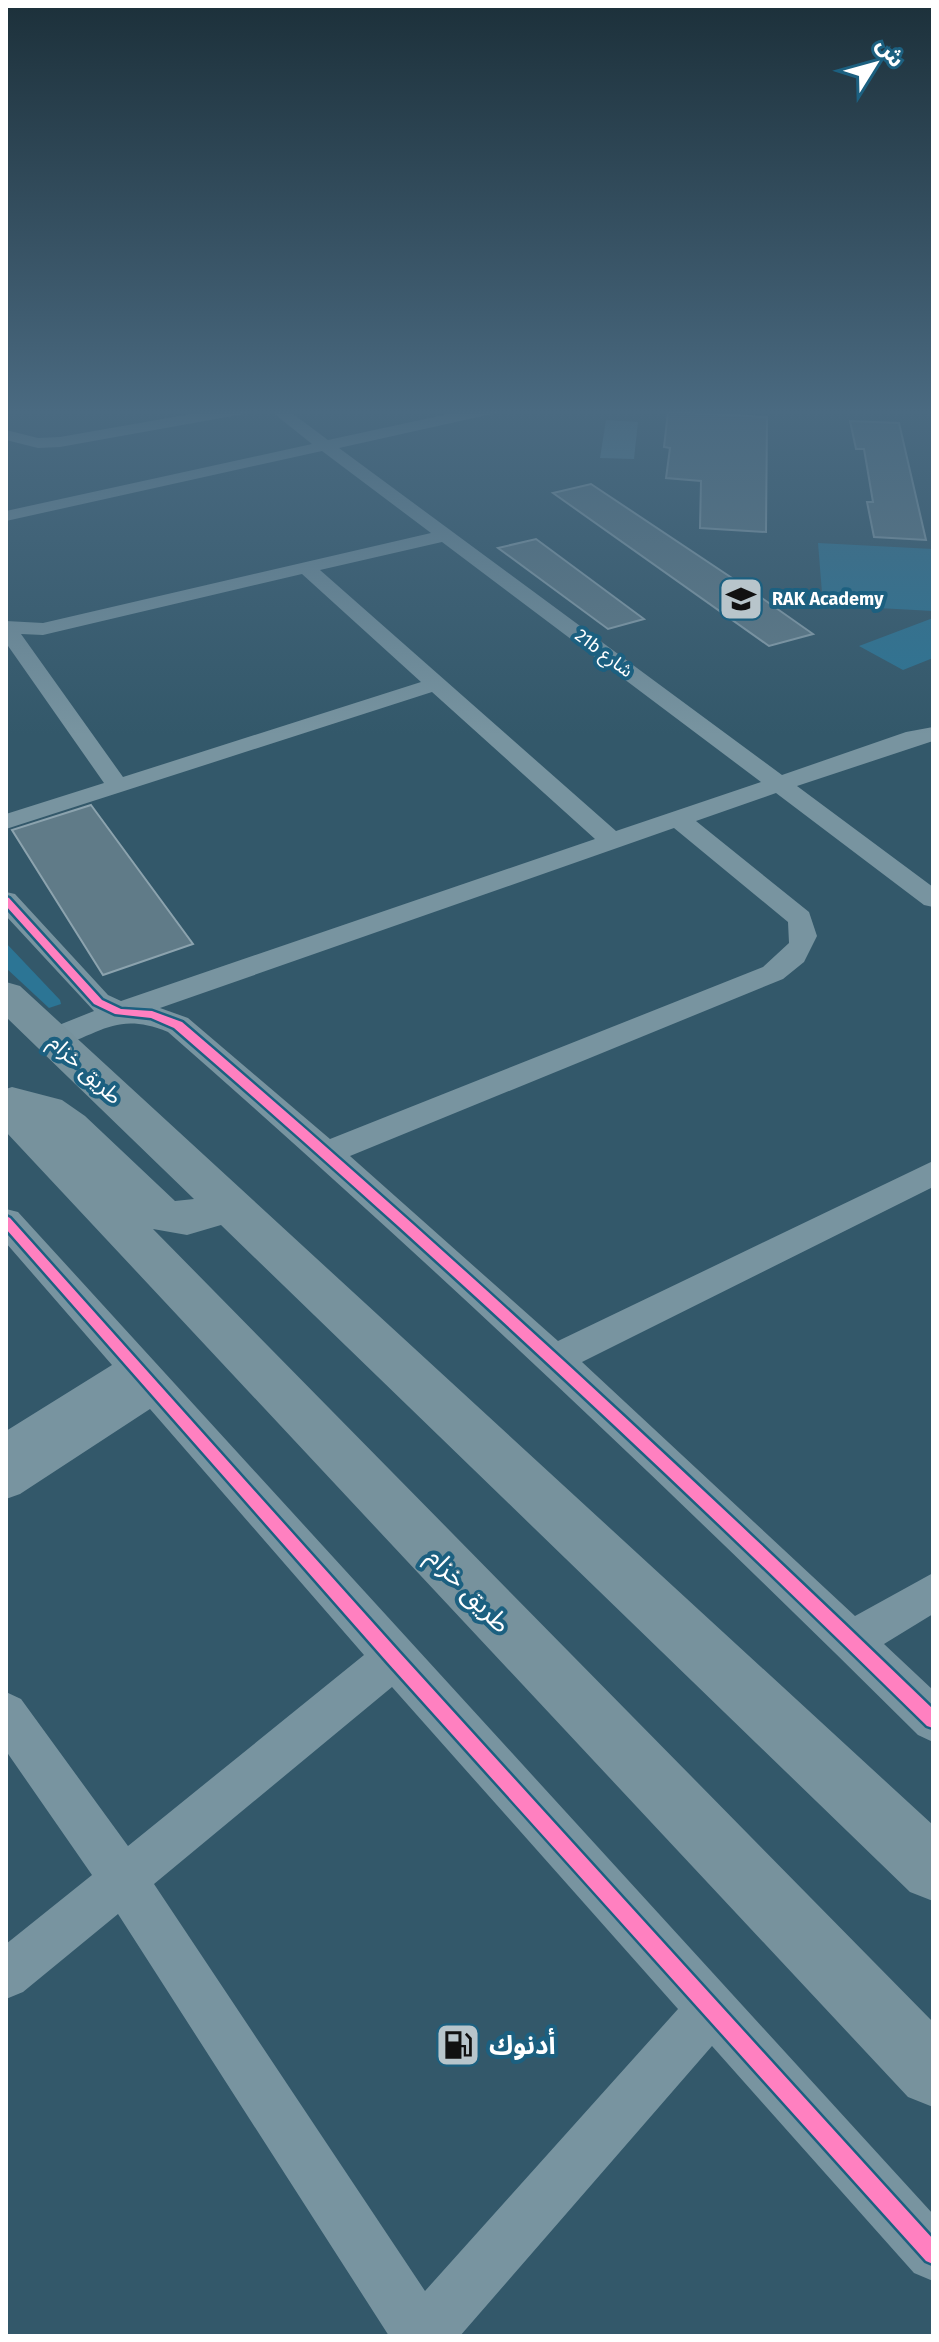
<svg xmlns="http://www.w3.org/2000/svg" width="939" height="2342" font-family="'Fira Sans','Noto Sans Arabic',sans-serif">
	<rect width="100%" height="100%" fill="#33586a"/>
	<g fill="#2c7595">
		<polygon points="818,543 933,549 933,611 823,605"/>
		<polygon points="933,618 933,658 903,670 859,646"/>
		<polygon points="6,943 60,1000 61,1004 49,1008 6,968"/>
	</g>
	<polygon fill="#5889a0" points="606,420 638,422 634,459 600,458"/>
	<g fill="#607b88" stroke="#8ca3ae" stroke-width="2">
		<polygon points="668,412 767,417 766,532 700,528 701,481 666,478 670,448 664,447"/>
		<polygon points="850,421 899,423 926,540 874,537 867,502 873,502 864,449 856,449"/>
		<polygon points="591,484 759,596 813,634 769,646 553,493"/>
		<polygon points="536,539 644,619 608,629 498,548"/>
		<polygon points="91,805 193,944 103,975 12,830"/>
	</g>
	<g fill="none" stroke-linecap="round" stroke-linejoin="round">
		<g fill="#7894a0" fill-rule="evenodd">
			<polygon points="225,408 257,408 249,413 60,447 38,448 6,440 6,430 38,438 60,437"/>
			<path d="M267 408H285L328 440 476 408H504L496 413 339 448 782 775 906 732 933 727V741L797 786 933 887V907L924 905 776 793 696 821 809 912 817 936 804 962 783 979 350 1156 558 1341 933 1161V1187L582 1362 855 1616 933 1573V1614L884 1644 933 1690V1742L918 1735C674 1493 426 1258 168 1032 116 1011 102 1034 54 1048L44 1045 39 1038 44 1031 94 1011 6 916V892L15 894 108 995 121 1001 595 839 432 692 6 829V814L104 783 6 643V621L43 623 431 533 322 451 6 521V511L312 444ZM442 542 761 782 616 831 320 570ZM302 574 421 682 123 777 21 634 43 635ZM674 828 788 922 789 943 763 967 330 1139 188 1018 160 1008Z"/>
			<path d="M6 1209 18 1212 933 2214V2281L914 2273 712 2046 460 2336H389L118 1914 23 1992 6 1999V1944L92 1875 6 1751V1692L21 1699 128 1846 364 1655 150 1409 20 1494 6 1499V1431L112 1365 6 1243ZM392 1687 678 2009 425 2291 154 1884Z"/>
		</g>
		<polygon fill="#77929d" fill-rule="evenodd" points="6,982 20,986 933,1825 933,1901 910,1892 221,1225 187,1235 153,1229 933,2022 933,2107 908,2097 6,1132 6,1089 12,1087 62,1100 85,1116 175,1201 194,1199 6,1017"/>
		<g stroke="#1c6080" stroke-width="5">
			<g id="cycleway">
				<path d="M6 897 9 898 102 1000 121 1009 152 1011 182 1022C440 1243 689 1473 933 1709V1728L927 1726C683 1486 433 1252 174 1028L151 1018 115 1014 94 1004 6 906Z"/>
				<polygon points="6,1216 10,1218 400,1653 933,2239 933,2264 926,2261 388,1663 6,1229"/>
			</g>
		</g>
		<use href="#cycleway" fill="#ff80c0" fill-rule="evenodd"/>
	</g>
	<linearGradient id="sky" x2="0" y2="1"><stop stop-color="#1c303a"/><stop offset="0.56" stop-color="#4a6a81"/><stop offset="1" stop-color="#4a6a81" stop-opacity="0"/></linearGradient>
	<rect width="939" height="735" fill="url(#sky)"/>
	<defs>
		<g id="school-square" transform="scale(2.3)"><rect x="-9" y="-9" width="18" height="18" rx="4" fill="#b8c5cb" stroke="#1c6080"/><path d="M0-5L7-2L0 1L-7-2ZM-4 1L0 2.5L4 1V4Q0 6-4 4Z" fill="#111"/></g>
		<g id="fuel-square" transform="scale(2.3)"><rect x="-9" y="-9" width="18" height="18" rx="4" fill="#b8c5cb" stroke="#1c6080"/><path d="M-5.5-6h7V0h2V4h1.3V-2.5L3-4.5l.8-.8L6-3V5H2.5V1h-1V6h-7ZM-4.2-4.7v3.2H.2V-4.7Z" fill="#111"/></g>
	</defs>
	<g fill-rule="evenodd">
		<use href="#school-square" x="741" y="599"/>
		<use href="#fuel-square" x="458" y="2045"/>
	</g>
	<g text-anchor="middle" stroke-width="8" stroke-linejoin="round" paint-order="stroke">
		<g font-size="18" font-weight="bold" fill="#fff" stroke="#1c6080" text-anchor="start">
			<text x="772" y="605">RAK Academy</text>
		</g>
		<g font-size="18" fill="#fff" stroke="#1c6080">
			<text transform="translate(604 653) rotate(37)" y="6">21b شارع</text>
		</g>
		<g font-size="22" fill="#fff" stroke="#1c6080">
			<text transform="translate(86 1069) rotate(43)" y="8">طريق خزام</text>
		</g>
		<g font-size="26" fill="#fff" stroke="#1c6080">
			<text transform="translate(469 1590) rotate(46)" y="9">طريق خزام</text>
		</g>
		<g font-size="26" font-weight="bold" fill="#fff" stroke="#1c6080" text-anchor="start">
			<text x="489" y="2054">أدنوك</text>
		</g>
	</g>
	<rect width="939" height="2342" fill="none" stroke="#ffffff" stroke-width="16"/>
	<g transform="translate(875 64) rotate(53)" stroke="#1c6080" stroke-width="6" paint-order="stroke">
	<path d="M0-6L14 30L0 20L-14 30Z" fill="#ffffff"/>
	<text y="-12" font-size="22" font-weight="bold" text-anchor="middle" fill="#ffffff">ش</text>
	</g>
</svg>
